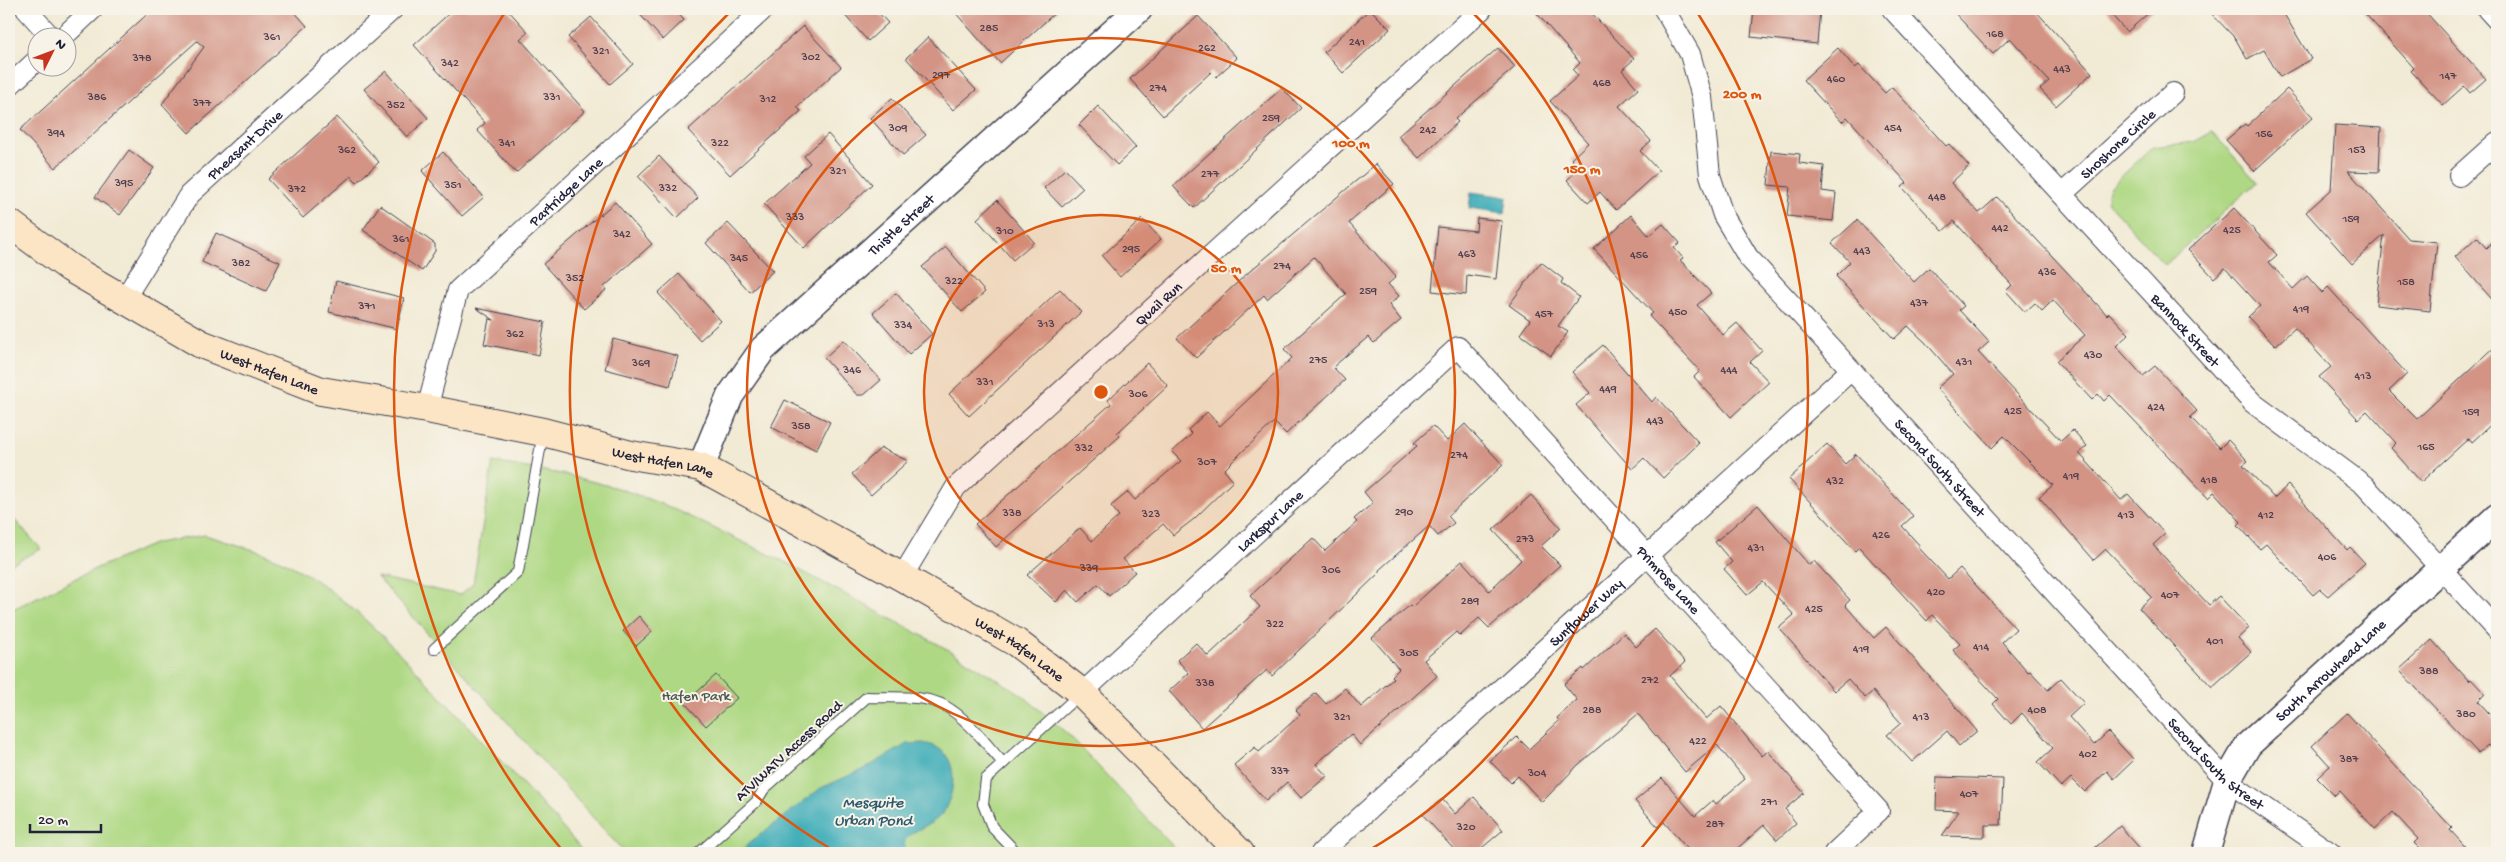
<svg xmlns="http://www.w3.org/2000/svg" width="2506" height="862" font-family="'Gochi Hand',sans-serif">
	<rect width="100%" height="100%" fill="#f7f3e8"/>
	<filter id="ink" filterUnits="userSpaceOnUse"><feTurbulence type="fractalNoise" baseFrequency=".02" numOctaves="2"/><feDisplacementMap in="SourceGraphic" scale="10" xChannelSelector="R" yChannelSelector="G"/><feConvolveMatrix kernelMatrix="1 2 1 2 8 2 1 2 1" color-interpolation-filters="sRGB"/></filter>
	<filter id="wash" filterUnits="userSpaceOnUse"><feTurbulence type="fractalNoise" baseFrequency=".0096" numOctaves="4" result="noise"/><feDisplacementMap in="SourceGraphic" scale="20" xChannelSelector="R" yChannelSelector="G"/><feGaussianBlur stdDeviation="1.12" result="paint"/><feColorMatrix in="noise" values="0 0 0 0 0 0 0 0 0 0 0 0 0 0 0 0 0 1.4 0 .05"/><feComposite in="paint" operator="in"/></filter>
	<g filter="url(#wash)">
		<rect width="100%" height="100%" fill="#f1ead4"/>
		<g fill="#aed883" stroke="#687d5f">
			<polygon points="2212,132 2257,182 2165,265 2108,203 2107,194 2111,186 2153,147 2194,142"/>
			<polygon points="493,462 567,475 621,489 667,506 785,562 947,649 1021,694 1071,737 1179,853 625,853 377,577 460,595 473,584"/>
			<polygon points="9,514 41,549 9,565"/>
			<path d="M205 535C234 544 263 551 290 565 354 598 415 670 464 722 504 765 547 808 584 853H9V611L97 568 156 543Z"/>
		</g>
		<g fill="#3babb7" stroke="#2e6679">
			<polygon points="1471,192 1507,197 1505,213 1469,208"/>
			<path d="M923 743C927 744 934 745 938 748 960 761 955 797 941 815 932 826 911 830 906 839 903 844 905 848 908 853H739L749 843 821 788 866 768 907 744Z"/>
		</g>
		<g id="blocks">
			<g fill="#d39486">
				<polygon points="153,9 292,9 307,26 189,133 162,104 204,47 197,41 55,168 20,130"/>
				<polygon points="454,9 507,9 528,32 520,39 585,111 516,173 477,130 485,123 414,45"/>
				<polygon points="635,9 674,9 684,20 663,40"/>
				<polygon points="839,9 875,9 888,23 868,41"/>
				<polygon points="952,9 1059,9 1000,63"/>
				<polygon points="1370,9 1390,29 1343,73 1324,52"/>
				<polygon points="1533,9 1588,9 1634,59 1622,70 1638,89 1619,106 1651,141 1640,151 1659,171 1616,210 1600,192 1588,203 1567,180 1580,168 1571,159 1588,143 1550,101 1578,76 1573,70 1580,63"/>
				<polygon points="1754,9 1820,9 1817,44 1751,37"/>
				<polygon points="1951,9 2034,9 2092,73 2056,106 2040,89 2049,81 2010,38 1993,54"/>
				<polygon points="2106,9 2153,9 2127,32"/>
				<polygon points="2207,9 2281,9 2311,59 2280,77 2264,50 2247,59 2235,38"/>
				<polygon points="2361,9 2423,9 2486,79 2470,93 2464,86 2443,105 2411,71 2414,68"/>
				<polygon points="1198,16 1237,58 1216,77 1211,72 1163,116 1130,79"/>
				<polygon points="591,17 633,64 610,84 568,37"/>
				<polygon points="803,26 841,67 797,107 801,111 730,175 688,130"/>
				<polygon points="928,37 976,90 953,110 906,58"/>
				<polygon points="1498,48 1515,67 1455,119 1458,122 1419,158 1398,136"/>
				<polygon points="1838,48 1855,68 1859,65 1885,93 1892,87 1946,146 1949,144 1969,166 1951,183 1979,213 1997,197 2107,315 2109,313 2129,334 2116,346 2143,376 2155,366 2197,411 2190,417 2220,448 2228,440 2248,461 2243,465 2274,498 2288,485 2347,550 2350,547 2365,563 2328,596 2320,589 2313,595 2266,544 2260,549 2238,525 2241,522 2214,492 2208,498 2110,395 2104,401 2098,394 2092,400 2056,361 2085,335 2053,300 2042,311 2035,303 2025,312 2006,291 2012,285 1954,221 1943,231 1902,187 1907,183 1847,117 1842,122 1803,80"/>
				<polygon points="386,71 428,118 407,137 364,89"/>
				<polygon points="1282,88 1301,108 1194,208 1173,186"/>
				<polygon points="2287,89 2313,117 2254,171 2226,140 2245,124 2247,126"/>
				<polygon points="892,98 926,135 903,155 870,118"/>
				<polygon points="1098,106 1136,147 1117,165 1079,125"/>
				<polygon points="337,117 379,162 357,182 351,176 303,218 268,179"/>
				<polygon points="2335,125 2381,128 2379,172 2348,171 2409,239 2437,242 2430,311 2376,305 2384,235 2352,264 2306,212 2331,190"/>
				<polygon points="828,134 872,184 804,248 764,204 810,163 804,156"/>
				<polygon points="129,150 154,168 120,215 95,197"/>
				<polygon points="1771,151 1800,154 1799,163 1824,166 1822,191 1836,193 1833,221 1787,216 1790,187 1768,185"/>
				<polygon points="443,152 484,197 462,216 422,171"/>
				<polygon points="659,156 698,198 677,218 638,176"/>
				<polygon points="1376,164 1394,184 1349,223 1396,277 1388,284 1399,296 1389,305 1401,320 1374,343 1368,337 1333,367 1345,380 1286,434 1274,422 1243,451 1224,470 1233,481 1194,519 1173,535 1163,524 1123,559 1135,572 1109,596 1098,584 1078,602 1067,590 1056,602 1027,575 1080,528 1092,541 1119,516 1111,506 1128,492 1135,500 1181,461 1172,452 1192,434 1188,430 1207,412 1220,426 1292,358 1284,349 1346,294 1314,257 1267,299 1264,295 1196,358 1177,338 1250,271"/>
				<polygon points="1065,169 1083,188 1062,207 1044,188"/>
				<polygon points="997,200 1034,242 1013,260 977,219"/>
				<polygon points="615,202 652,244 604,287 606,290 584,309 543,264"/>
				<polygon points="380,205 435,244 435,251 422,271 363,230"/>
				<polygon points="2234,208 2277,255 2269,262 2293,289 2307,276 2322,293 2328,287 2407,374 2389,391 2417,419 2497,345 2497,419 2472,442 2469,438 2421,482 2391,448 2396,443 2367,411 2358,419 2319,377 2331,367 2295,328 2275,346 2248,317 2260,306 2225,268 2214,278 2188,250"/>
				<polygon points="1631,215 1649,236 1663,224 1680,243 1674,248 1683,258 1680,260 1711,293 1697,305 1723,335 1737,323 1762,351 1750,362 1769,382 1731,417 1694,377 1700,371 1649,316 1653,313 1594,249"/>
				<polygon points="1477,218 1502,221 1496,279 1467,275 1466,295 1432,291 1438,227 1476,231"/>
				<polygon points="1142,219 1161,239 1120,277 1102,256"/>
				<polygon points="1857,220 1914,282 1929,268 1964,306 1959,310 1989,342 1978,352 2061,441 2073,430 2087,446 2079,453 2121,500 2128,494 2165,534 2153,545 2209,605 2219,596 2249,628 2238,638 2251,652 2212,687 2139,608 2152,597 2106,549 2094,560 2039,497 2053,485 2004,436 1992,448 1937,388 1953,374 1925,342 1908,326 1894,339 1836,276 1850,262 1832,243"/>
				<polygon points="728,223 773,271 750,292 706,243"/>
				<polygon points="216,233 280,262 266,291 202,262"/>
				<polygon points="2477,237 2486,248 2497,238 2497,305 2455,257"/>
				<polygon points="946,247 985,292 962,312 922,267"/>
				<polygon points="1541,262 1563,279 1561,283 1579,297 1558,326 1568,332 1551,356 1520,334 1530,320 1509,305"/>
				<polygon points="679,274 721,321 700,340 658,293"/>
				<polygon points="336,281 404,298 397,329 329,312"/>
				<polygon points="1060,289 1081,312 969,416 949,394"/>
				<polygon points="896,293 932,334 909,354 873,313"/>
				<polygon points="476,308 545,322 539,355 484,344 489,319 494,320"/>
				<polygon points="613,339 678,356 670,386 605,369"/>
				<polygon points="844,340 881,380 864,395 857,395 824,358"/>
				<polygon points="1603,345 1652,402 1656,397 1699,443 1663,478 1644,458 1632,469 1576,405 1590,393 1572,372"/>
				<polygon points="1147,363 1168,386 1117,433 1120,436 996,547 975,524 1111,404 1108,400"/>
				<polygon points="785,400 830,422 816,450 771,427"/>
				<polygon points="1465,424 1503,465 1448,516 1454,523 1438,536 1429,526 1379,570 1380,572 1272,676 1267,670 1202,728 1169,691 1189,673 1177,660 1196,643 1208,656 1260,607 1250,596 1313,538 1325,551 1357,522 1354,519 1373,503 1364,492 1417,446 1414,443 1433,426 1447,441"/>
				<polygon points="1827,444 1845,464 1856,454 1913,516 1902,526 1920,546 1918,547 1948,579 1960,568 2016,629 2002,642 2028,672 2030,671 2048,690 2061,678 2084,703 2069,717 2094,745 2108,732 2134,760 2114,779 2107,771 2085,792 2071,778 2061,787 2038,762 2053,748 2022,713 2011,724 1993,704 1998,699 1953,650 1960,644 1932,615 1927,621 1859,547 1855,551 1789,479"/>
				<polygon points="881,448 908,461 871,495 852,474"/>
				<polygon points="1531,495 1561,528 1541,546 1560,565 1489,628 1479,618 1460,636 1456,632 1424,660 1437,676 1360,745 1351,734 1316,764 1327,776 1301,798 1287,782 1266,801 1234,765 1255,747 1259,752 1300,715 1296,710 1316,693 1326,704 1345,688 1361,707 1394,678 1392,676 1399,669 1372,638 1410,605 1412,607 1462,561 1489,591 1521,560 1493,530"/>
				<polygon points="1758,505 1809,565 1814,561 1850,600 1845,605 1874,638 1886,627 1977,731 1959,746 1947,731 1912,762 1887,735 1901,723 1873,691 1865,698 1848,679 1834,691 1779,628 1794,615 1763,582 1747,595 1724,569 1732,562 1715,542"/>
				<polygon points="639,616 652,632 636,646 623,631"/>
				<polygon points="1655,629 1685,662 1670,676 1706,719 1721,706 1762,756 1768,751 1804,793 1785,809 1796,823 1777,840 1764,825 1732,853 1691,853 1664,822 1658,827 1635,801 1662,778 1695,816 1713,800 1716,804 1745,779 1717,745 1685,772 1638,714 1578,765 1542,802 1518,776 1511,783 1490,761 1517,737 1529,749 1559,721 1557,718 1577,700 1564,684 1583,668 1584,670 1624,633 1636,647"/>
				<polygon points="2432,640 2469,681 2471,679 2485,694 2478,701 2497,722 2497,755 2488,745 2478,753 2399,670"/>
				<polygon points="716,675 737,698 706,726 685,703"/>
				<polygon points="2347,713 2452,828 2450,830 2471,853 2424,853 2414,843 2418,839 2393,812 2375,829 2340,791 2335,796 2317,778 2330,766 2312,746"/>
				<polygon points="1937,777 2003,779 2001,825 1985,825 1985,837 1942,836 1959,811 1936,810"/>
				<polygon points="1474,797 1503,830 1476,853 1457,853 1423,815 1442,799 1455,814"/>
				<polygon points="2120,826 2144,853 2089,853"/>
			</g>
		</g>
	</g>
	<g filter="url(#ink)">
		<use href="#blocks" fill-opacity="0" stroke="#414052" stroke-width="1"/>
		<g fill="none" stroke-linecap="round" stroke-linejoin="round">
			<g stroke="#414052" stroke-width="12">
				<g id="service">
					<polyline points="434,649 518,572 543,433"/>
					<path d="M699 853 756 802 764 789 867 697C891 698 923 694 945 706 968 719 986 744 1003 763"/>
					<polyline points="1017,853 992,827 983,804 986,779 1081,693"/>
				</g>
			</g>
			<g stroke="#414052" stroke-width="22">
				<g id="minor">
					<polyline points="26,9 52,38"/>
					<path id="s1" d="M1664 9 1690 54 1702 97 1710 175 1723 215 1748 257 2227 781 2331 853"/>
					<path id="s2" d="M1892 9 2253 403 2364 485 2497 630"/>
					<polyline points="2487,9 2497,20"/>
					<polyline points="62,38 93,9"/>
					<polyline points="9,86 38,59"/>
					<polyline points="2459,176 2497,142"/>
					<path id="s3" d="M2062 194 2173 93"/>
					<path id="s4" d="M123 301 189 195 393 9"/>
					<path id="s5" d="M427 409 458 290 764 9"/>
					<path id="s6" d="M902 577 956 487 1482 9"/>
					<path id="s7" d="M1082 693 1458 347 1879 811 1834 853"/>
					<path id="s8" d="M1321 853 1850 371"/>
				</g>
			</g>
			<g stroke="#414052" stroke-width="29">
				<g id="tertiary">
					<path id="s9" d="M701 467 730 396 763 349 1139 9"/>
					<path id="s10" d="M2206 853 2227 781 2248 745 2497 517"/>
				</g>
			</g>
			<g stroke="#414052" stroke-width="30">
				<g id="secondary">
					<path id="s11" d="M9 223 70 268 201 344 321 391 427 409 543 432 631 455 701 467 902 577 1017 643 1082 693 1240 853"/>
				</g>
			</g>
			<use href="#service" stroke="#fff" stroke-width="10"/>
			<use href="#minor" stroke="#fff" stroke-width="20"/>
			<use href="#tertiary" stroke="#fff" stroke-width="26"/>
			<use href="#secondary" stroke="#fce5c4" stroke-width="28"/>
		</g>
	</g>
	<circle cx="1101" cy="392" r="177" fill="#de560e" fill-opacity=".12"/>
	<g fill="none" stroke="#de560e" stroke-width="2.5">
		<circle cx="1101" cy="392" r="177"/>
		<circle cx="1101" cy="392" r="354"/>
		<path d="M836 852A531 531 0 0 1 732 10M1470 10A531 531 0 0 1 1366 852"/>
		<path d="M563 851A707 707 0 0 1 505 12M1697 12A707 707 0 0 1 1639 851"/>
	</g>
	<g text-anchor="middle" stroke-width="4" stroke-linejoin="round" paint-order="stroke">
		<g font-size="12" fill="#4e3e4e">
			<text x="989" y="31">285</text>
			<text x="1995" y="37">168</text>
			<text x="272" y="40">361</text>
			<text x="1357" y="45">241</text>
			<text x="1207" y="51">262</text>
			<text x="601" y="54">321</text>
			<text x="811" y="60">302</text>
			<text x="142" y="61">378</text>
			<text x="450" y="66">342</text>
			<text x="2062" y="72">443</text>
			<text x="941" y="78">297</text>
			<text x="2448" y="79">147</text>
			<text x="1836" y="82">460</text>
			<text x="1602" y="86">468</text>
			<text x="1158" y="91">274</text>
			<text x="97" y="100">386</text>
			<text x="552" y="100">331</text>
			<text x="768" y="102">312</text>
			<text x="202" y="106">377</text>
			<text x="396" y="108">352</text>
			<text x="1271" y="121">259</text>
			<text x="898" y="131">309</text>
			<text x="1893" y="131">454</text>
			<text x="1428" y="133">242</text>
			<text x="56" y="136">394</text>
			<text x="2264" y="137">156</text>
			<text x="507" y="146">341</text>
			<text x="720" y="146">322</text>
			<text x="347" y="153">362</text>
			<text x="2357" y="153">153</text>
			<text x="838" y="174">321</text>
			<text x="1210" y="177">277</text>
			<text x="124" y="186">395</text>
			<text x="453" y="188">351</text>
			<text x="668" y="191">332</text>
			<text x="297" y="192">372</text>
			<text x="1937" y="200">448</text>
			<text x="795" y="220">333</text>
			<text x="2351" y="222">159</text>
			<text x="2000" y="231">442</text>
			<text x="2232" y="233">425</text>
			<text x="1005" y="234">310</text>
			<text x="622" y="237">342</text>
			<text x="401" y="242">361</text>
			<text x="1131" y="252">295</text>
			<text x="1862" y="254">443</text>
			<text x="1467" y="257">463</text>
			<text x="1639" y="258">456</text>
			<text x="739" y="261">345</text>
			<text x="241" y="266">382</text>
			<text x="1282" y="269">274</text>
			<text x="2047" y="275">436</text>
			<text x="575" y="281">352</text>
			<text x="954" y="284">322</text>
			<text x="2406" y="285">158</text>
			<text x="1368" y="294">259</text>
			<text x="1919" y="306">437</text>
			<text x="367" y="309">371</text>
			<text x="2301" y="312">419</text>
			<text x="1678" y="315">450</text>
			<text x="1544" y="317">457</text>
			<text x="1046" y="327">313</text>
			<text x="903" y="328">334</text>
			<text x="515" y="337">362</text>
			<text x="2093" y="358">430</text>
			<text x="1318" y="363">275</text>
			<text x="1964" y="365">431</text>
			<text x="641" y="366">369</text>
			<text x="852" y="373">346</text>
			<text x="1729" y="373">444</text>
			<text x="2363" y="379">413</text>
			<text x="985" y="385">331</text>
			<text x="1608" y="392">449</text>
			<text x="1138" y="397">306</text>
			<text x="2156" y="410">424</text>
			<text x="2013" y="414">425</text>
			<text x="2471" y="415">159</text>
			<text x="1655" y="424">443</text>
			<text x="801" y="429">358</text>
			<text x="2426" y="450">165</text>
			<text x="1084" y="451">332</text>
			<text x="1459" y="458">274</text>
			<text x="1207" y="465">307</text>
			<text x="2071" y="479">419</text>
			<text x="2209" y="483">418</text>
			<text x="1835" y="484">432</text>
			<text x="1404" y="515">290</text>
			<text x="1012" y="516">338</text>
			<text x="1151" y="517">323</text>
			<text x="2126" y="518">413</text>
			<text x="2266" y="518">412</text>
			<text x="1881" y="538">426</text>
			<text x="1525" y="542">273</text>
			<text x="1756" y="551">431</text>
			<text x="2327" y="560">406</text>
			<text x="1089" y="571">339</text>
			<text x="1331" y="573">306</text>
			<text x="1936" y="595">420</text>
			<text x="2170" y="598">407</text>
			<text x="1470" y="604">289</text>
			<text x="1814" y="612">425</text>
			<text x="1275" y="627">322</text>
			<text x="2215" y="644">401</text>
			<text x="1981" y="650">414</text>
			<text x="1861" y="652">419</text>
			<text x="1409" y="656">305</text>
			<text x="2429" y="674">388</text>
			<text x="1650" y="683">272</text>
			<text x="1205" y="686">338</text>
			<text x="1592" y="713">288</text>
			<text x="2037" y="713">408</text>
			<text x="2466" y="717">380</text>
			<text x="1342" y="720">321</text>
			<text x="1921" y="720">413</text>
			<text x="1698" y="744">422</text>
			<text x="2088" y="757">402</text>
			<text x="2349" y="762">387</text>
			<text x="1280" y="774">337</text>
			<text x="1537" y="776">304</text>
			<text x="1969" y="797">407</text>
			<text x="1769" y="805">271</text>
			<text x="1715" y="827">287</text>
			<text x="1466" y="830">320</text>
		</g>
		<g font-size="15" fill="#22223b" stroke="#f7f3e8">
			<text dy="5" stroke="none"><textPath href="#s4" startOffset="200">Pheasant Drive</textPath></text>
			<text dy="5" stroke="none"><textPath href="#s3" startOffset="75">Shoshone Circle</textPath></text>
			<text dy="5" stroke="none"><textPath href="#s5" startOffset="269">Partridge Lane</textPath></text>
			<text dy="5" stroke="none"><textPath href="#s9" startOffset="320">Thistle Street</textPath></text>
			<text dy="5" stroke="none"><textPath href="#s6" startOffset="378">Quail Run</textPath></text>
			<text dy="5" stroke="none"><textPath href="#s2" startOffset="435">Bannock Street</textPath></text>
			<text dy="5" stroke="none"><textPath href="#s11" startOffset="301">West Hafen Lane</textPath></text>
			<text dy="5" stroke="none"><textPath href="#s11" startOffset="706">West Hafen Lane</textPath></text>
			<text dy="5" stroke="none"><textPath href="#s1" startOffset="551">Second South Street</textPath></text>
			<text dy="5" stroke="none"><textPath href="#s7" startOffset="255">Larkspur Lane</textPath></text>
			<text dy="5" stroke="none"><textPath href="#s7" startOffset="825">Primrose Lane</textPath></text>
			<text dy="5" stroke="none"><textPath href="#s8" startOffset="358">Sunflower Way</textPath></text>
			<text dy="5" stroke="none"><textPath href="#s11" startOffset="1111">West Hafen Lane</textPath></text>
			<text dy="5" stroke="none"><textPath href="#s10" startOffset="228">South Arrowhead Lane</textPath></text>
			<text transform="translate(788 750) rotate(-43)" y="5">ATV/WATV Access Road</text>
			<text dy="5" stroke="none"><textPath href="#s1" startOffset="956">Second South Street</textPath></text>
		</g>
		<g font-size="15" fill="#4c5951" stroke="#f7f3e8">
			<text x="696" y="700">Hafen Park</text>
		</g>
		<g font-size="16" font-style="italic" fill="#2c596d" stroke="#f7f3e8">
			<text x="873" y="807">Mesquite<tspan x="873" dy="18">Urban Pond</tspan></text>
		</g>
	</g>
	<circle cx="1101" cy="392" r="8" fill="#de560e" stroke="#f7f3e8" stroke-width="2.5"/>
	<g font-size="15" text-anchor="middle" font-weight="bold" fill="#de560e" stroke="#f7f3e8" stroke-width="4" stroke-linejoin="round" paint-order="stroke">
		<text x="1742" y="98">200 m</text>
		<text x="1351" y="147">100 m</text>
		<text x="1582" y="173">150 m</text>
		<text x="1226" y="272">50 m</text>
	</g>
	<rect width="2506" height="862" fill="none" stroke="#f7f3e8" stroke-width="30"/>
	<g transform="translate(52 52) rotate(48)"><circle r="24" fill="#f7f3e8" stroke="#a29fa3"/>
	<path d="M0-4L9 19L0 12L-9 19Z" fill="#c8321e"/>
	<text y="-8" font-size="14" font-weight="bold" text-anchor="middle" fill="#22223b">N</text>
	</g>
	<path d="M30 824v8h71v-8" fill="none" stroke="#22223b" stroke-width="2.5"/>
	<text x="38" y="824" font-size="15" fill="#22223b" stroke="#f7f3e8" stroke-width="4" paint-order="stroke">20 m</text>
</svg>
